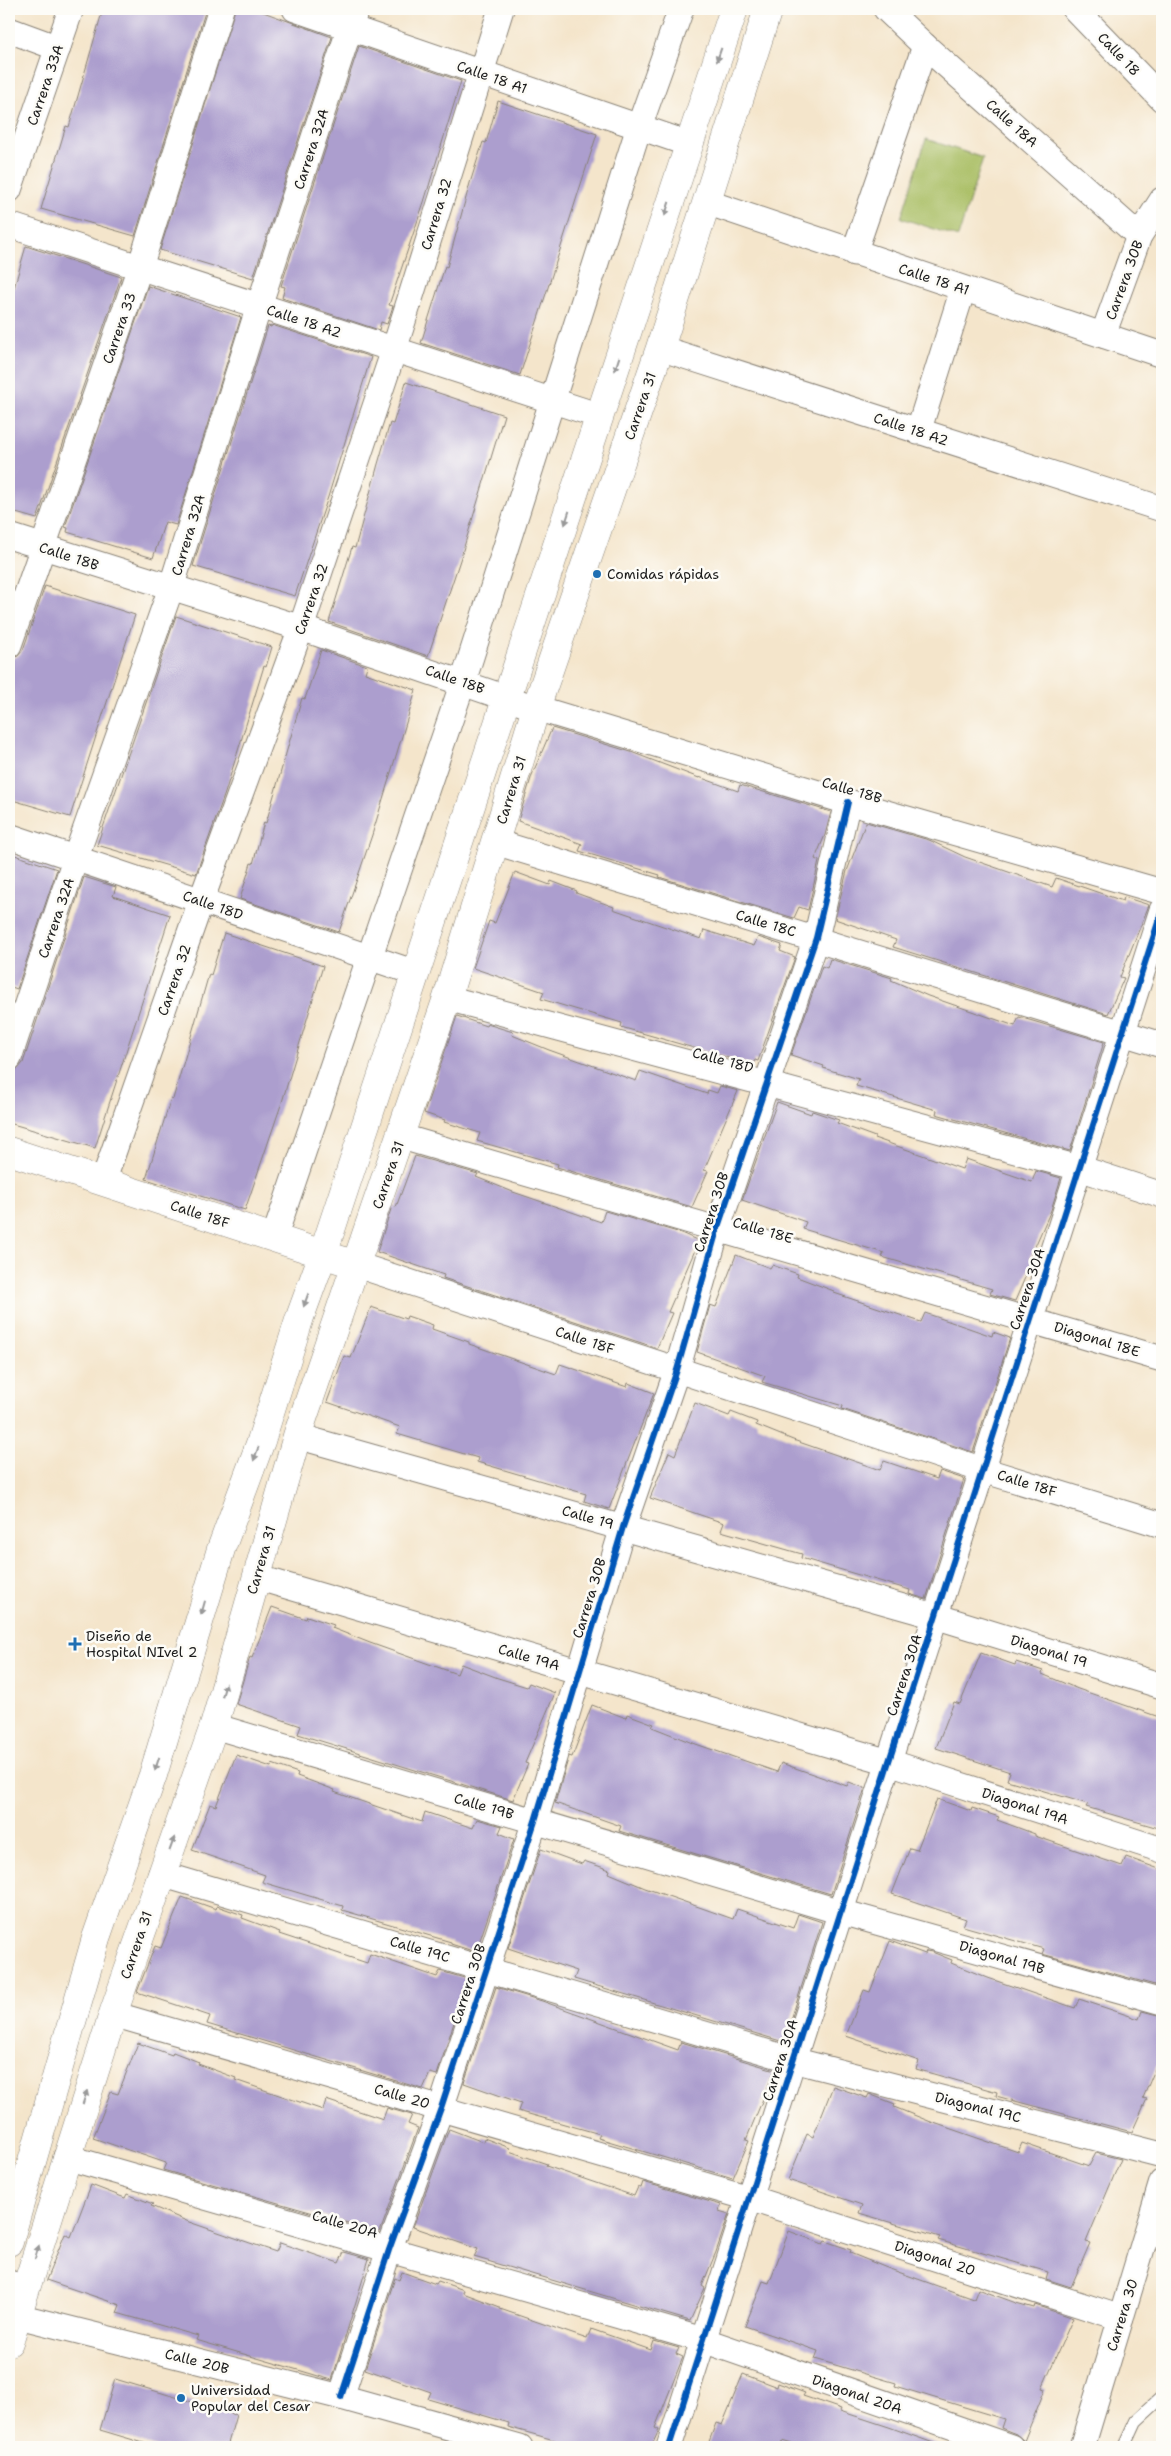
<svg xmlns="http://www.w3.org/2000/svg" width="1171" height="2456" font-family="'Shantell Sans',sans-serif">
	<rect width="100%" height="100%" fill="#fdfcf7"/>
	<filter id="ink" filterUnits="userSpaceOnUse"><feTurbulence type="fractalNoise" baseFrequency=".02" numOctaves="2"/><feDisplacementMap in="SourceGraphic" scale="10" xChannelSelector="R" yChannelSelector="G"/><feConvolveMatrix kernelMatrix="1 2 1 2 8 2 1 2 1" color-interpolation-filters="sRGB"/></filter>
	<filter id="wash" filterUnits="userSpaceOnUse"><feTurbulence type="fractalNoise" baseFrequency=".0096" numOctaves="4" result="noise"/><feDisplacementMap in="SourceGraphic" scale="20" xChannelSelector="R" yChannelSelector="G"/><feGaussianBlur stdDeviation="1.12" result="paint"/><feColorMatrix in="noise" values="0 0 0 0 0 0 0 0 0 0 0 0 0 0 0 0 0 1.4 0 .05"/><feComposite in="paint" operator="in"/></filter>
	<g filter="url(#wash)">
		<rect width="100%" height="100%" fill="#f4e5cb"/>
		<polygon fill="#a9be63" stroke="#626d40" points="926,139 983,158 958,237 901,218"/>
		<g id="blocks">
			<g fill="#ac9ece">
				<polygon points="103,9 206,9 135,236 41,209 66,126 69,127"/>
				<polygon points="235,9 255,9 332,37 253,278 160,250"/>
				<polygon points="359,46 461,81 424,202 389,305 393,306 387,324 381,322 379,330 282,298 285,287 281,286"/>
				<polygon points="498,101 597,134 520,375 421,343 445,266 447,267 470,183 483,142 486,143"/>
				<polygon points="26,246 121,277 37,519 9,511 9,296 11,287 14,288"/>
				<polygon points="148,286 241,317 176,525 165,522 153,558 67,532 68,528 65,527"/>
				<polygon points="272,325 371,357 328,497 295,596 193,566 268,326 271,327"/>
				<polygon points="406,382 504,415 460,560 428,656 329,622 352,547 355,548 378,464 390,423 393,424"/>
				<polygon points="45,586 135,615 70,817 9,799 9,665 10,659 18,656 23,650"/>
				<polygon points="176,616 272,647 266,667 264,666 225,793 196,874 97,845"/>
				<polygon points="321,650 367,666 365,673 416,690 372,835 339,932 240,899 251,863 253,864 264,822 266,823 302,698 305,699"/>
				<polygon points="552,728 631,752 699,778 699,777 738,791 740,785 831,812 825,835 815,859 819,861 808,910 799,907 794,918 659,877 660,875 579,851 582,844 518,821 532,775"/>
				<polygon points="866,822 929,840 965,857 1052,887 1056,878 1123,901 1124,897 1149,905 1120,977 1124,978 1108,1014 893,947 896,940 835,919 847,871"/>
				<polygon points="9,853 57,869 17,989 9,986"/>
				<polygon points="515,872 550,885 551,881 577,891 576,893 614,907 613,909 701,939 704,930 754,946 758,937 782,945 780,951 795,957 758,1061 755,1060 753,1065 621,1027 622,1023 541,999 544,992 473,968 489,921 495,923"/>
				<polygon points="84,877 116,887 113,896 170,915 95,1148 9,1123 9,1081 11,1072 18,1069 23,1063"/>
				<polygon points="224,933 323,966 282,1102 245,1210 146,1179 171,1098 173,1099 209,974 211,975"/>
				<polygon points="830,959 892,978 891,980 928,996 1015,1026 1019,1017 1104,1042 1070,1151 936,1114 937,1110 856,1086 859,1079 823,1068 824,1066 791,1055 822,966 827,968"/>
				<polygon points="457,1016 486,1026 487,1024 513,1032 512,1035 549,1050 636,1081 640,1071 707,1094 708,1090 717,1093 720,1086 738,1091 704,1170 708,1171 692,1207 557,1167 558,1164 477,1141 480,1133 444,1122 445,1120 424,1113"/>
				<polygon points="777,1102 811,1114 812,1111 839,1120 837,1123 875,1137 874,1138 962,1169 966,1159 1032,1182 1036,1171 1061,1178 1051,1210 1030,1258 1033,1259 1015,1301 990,1294 992,1289 882,1257 884,1253 803,1229 806,1222 742,1200"/>
				<polygon points="415,1156 478,1174 476,1177 513,1192 601,1222 605,1211 681,1233 699,1241 668,1312 672,1313 657,1348 443,1278 444,1275 377,1252 392,1206 396,1207"/>
				<polygon points="736,1255 770,1268 772,1265 798,1274 797,1277 834,1291 834,1293 921,1322 925,1313 992,1336 993,1332 1010,1338 973,1452 842,1409 843,1406 762,1382 765,1376 697,1352 710,1305 716,1307"/>
				<polygon points="371,1307 406,1319 407,1316 433,1325 432,1329 469,1342 469,1344 556,1374 560,1364 627,1387 628,1383 654,1393 609,1509 584,1501 586,1494 477,1462 478,1458 397,1434 400,1427 327,1402 344,1356 351,1358"/>
				<polygon points="695,1403 729,1416 731,1412 757,1422 756,1425 793,1440 880,1470 884,1461 937,1479 940,1471 964,1479 926,1599 909,1594 910,1590 801,1558 802,1554 721,1531 724,1523 650,1498 669,1452 675,1455"/>
				<polygon points="272,1607 306,1619 307,1616 334,1625 332,1628 370,1643 457,1674 461,1664 498,1678 527,1687 529,1683 555,1693 525,1763 528,1764 513,1800 298,1734 301,1726 236,1704 250,1657 252,1658"/>
				<polygon points="981,1653 1015,1665 1016,1662 1043,1671 1042,1674 1078,1689 1162,1718 1162,1829 1086,1807 1088,1804 1007,1780 1010,1772 936,1748 954,1702 960,1704"/>
				<polygon points="592,1705 626,1718 627,1714 654,1724 652,1727 690,1742 777,1772 781,1763 847,1786 849,1782 865,1788 831,1894 619,1831 621,1826 555,1803 569,1756 572,1757"/>
				<polygon points="236,1755 271,1767 272,1764 298,1773 297,1776 335,1790 334,1792 422,1822 425,1812 473,1828 477,1819 502,1826 499,1833 514,1839 476,1952 451,1944 451,1942 342,1910 343,1906 262,1882 265,1875 192,1850 210,1804 216,1806"/>
				<polygon points="937,1799 971,1811 972,1808 999,1817 997,1820 1035,1834 1035,1836 1122,1866 1126,1857 1162,1870 1162,1987 1042,1954 1044,1949 963,1926 966,1919 892,1894 910,1848 917,1850"/>
				<polygon points="541,1849 582,1864 584,1861 610,1870 609,1873 645,1888 733,1919 737,1909 793,1928 798,1914 822,1922 784,2042 574,1979 577,1971 508,1948"/>
				<polygon points="182,1897 216,1909 217,1906 243,1915 242,1918 280,1932 279,1934 367,1963 370,1954 437,1977 440,1971 468,1979 437,2075 430,2073 423,2089 207,2024 210,2016 137,1992 155,1946 161,1948"/>
				<polygon points="890,1941 925,1954 926,1951 932,1952 952,1960 951,1963 988,1978 1075,2008 1079,1999 1139,2019 1142,2011 1162,2016 1162,2053 1143,2098 1147,2099 1132,2132 996,2096 997,2092 916,2069 919,2061 846,2036 864,1990 870,1992"/>
				<polygon points="496,1987 542,2001 678,2050 681,2042 775,2070 746,2140 749,2141 733,2178 598,2138 600,2134 518,2111 521,2103 464,2083"/>
				<polygon points="138,2043 172,2055 173,2052 199,2062 198,2064 236,2078 235,2080 323,2110 326,2100 383,2119 387,2108 412,2115 408,2124 418,2128 380,2232 163,2170 166,2163 93,2138 111,2092 118,2094"/>
				<polygon points="833,2086 867,2098 869,2094 895,2104 894,2107 931,2122 1018,2152 1022,2143 1089,2166 1096,2153 1121,2159 1086,2242 1090,2243 1071,2287 1046,2279 1048,2272 938,2240 940,2237 859,2213 862,2205 788,2180 807,2134 813,2137"/>
				<polygon points="449,2129 483,2142 484,2138 510,2148 509,2151 547,2164 546,2166 634,2196 638,2187 641,2188 643,2182 721,2205 719,2211 729,2214 716,2252 702,2286 705,2288 690,2321 474,2257 478,2249 413,2227"/>
				<polygon points="91,2185 125,2198 127,2194 153,2204 151,2206 189,2222 276,2252 280,2243 339,2263 344,2252 369,2259 332,2380 196,2340 198,2336 117,2313 120,2305 46,2280 65,2234 71,2237"/>
				<polygon points="789,2231 823,2244 825,2241 851,2250 850,2253 887,2268 974,2299 978,2289 1016,2303 1034,2308 1035,2305 1073,2318 1042,2388 1045,2389 1024,2441 1016,2434 1001,2428 1004,2419 895,2386 896,2383 815,2359 818,2351 745,2326 763,2281 769,2283"/>
				<polygon points="402,2272 436,2284 438,2281 464,2290 463,2293 500,2307 500,2309 587,2339 591,2329 651,2350 654,2341 679,2348 676,2354 683,2357 655,2428 659,2430 651,2447 579,2447 508,2427 509,2423 428,2399 431,2392 365,2369 395,2278 399,2280"/>
				<polygon points="743,2374 777,2387 778,2383 805,2393 803,2396 841,2409 840,2411 889,2427 939,2445 938,2447 802,2447 782,2441 780,2447 707,2447 716,2423 722,2425"/>
				<polygon points="115,2379 236,2415 227,2447 157,2447 100,2430"/>
			</g>
		</g>
	</g>
	<g filter="url(#ink)">
		<use href="#blocks" fill-opacity="0" stroke="#888074" stroke-width="1"/>
		<g fill="none" stroke-linecap="round" stroke-linejoin="round">
			<g stroke="#888074" stroke-width="14">
				<polyline id="lane" points="1124,2447 1136,2421 1162,2397"/>
			</g>
			<g stroke="#888074" stroke-width="27">
				<g id="street">
					<polyline points="295,9 689,144"/>
					<polyline points="886,9 925,46 1139,236"/>
					<polyline points="1075,9 1162,99"/>
					<polyline points="9,30 58,48"/>
					<polyline points="9,190 71,9"/>
					<polyline points="706,202 1162,355"/>
					<polyline points="9,225 600,416"/>
					<polyline points="854,253 925,46"/>
					<polyline points="1103,335 1139,236 1162,200"/>
					<polyline points="660,348 1162,509"/>
					<polyline points="918,432 963,289"/>
					<polyline points="9,536 301,628 536,708 848,802 1162,892"/>
					<polyline points="9,645 140,267 221,9"/>
					<polyline points="9,836 416,973"/>
					<polyline points="495,842 1162,1045"/>
					<polyline points="447,998 1079,1168 1162,1195"/>
					<polyline points="9,1058 75,859 171,588 259,306 356,9"/>
					<polyline points="402,1137 1162,1359"/>
					<polyline points="103,1182 201,901 301,628 394,350 501,9"/>
					<polyline points="274,1238 463,682 639,127 681,9"/>
					<polyline points="357,1265 983,1470 1162,1525"/>
					<polyline points="297,1436 935,1616 1162,1686"/>
					<polyline points="256,1577 889,1762 1162,1850"/>
					<polyline points="214,1726 841,1912 1162,2002"/>
					<polyline points="161,1874 793,2060 1162,2155"/>
					<polyline points="113,2014 749,2198 1121,2318"/>
					<polyline points="66,2157 703,2340 1011,2447"/>
					<polyline points="9,2283 26,2288"/>
					<polyline points="18,2316 341,2397 520,2447"/>
					<polyline points="341,2397 389,2250 441,2108 535,1821 623,1527 677,1370 717,1230 816,938 848,802"/>
					<polyline points="669,2447 1162,910"/>
					<polyline points="1082,2447 1162,2182"/>
				</g>
			</g>
			<g stroke="#888074" stroke-width="29">
				<g id="secondary">
					<polyline points="9,1151 341,1260"/>
					<polyline points="9,2242 96,1938 153,1775 221,1549 261,1441 300,1317 323,1254 734,9"/>
					<polyline points="9,2342 113,2014 214,1726 297,1436 447,998 536,708 660,348 768,9"/>
				</g>
			</g>
			<use href="#lane" stroke="#fff" stroke-width="12"/>
			<use href="#street" stroke="#fff" stroke-width="25"/>
			<use href="#secondary" stroke="#fff" stroke-width="28"/>
			<g stroke="#fdfcf7" stroke-width="9">
				<g id="cycleway">
					<polyline points="341,2397 389,2250 441,2108 535,1821 623,1527 677,1370 717,1230 816,938 848,802"/>
					<polyline points="669,2447 1162,910"/>
				</g>
			</g>
			<use href="#cycleway" stroke="#0057b8" stroke-width="6"/>
		</g>
		<defs><path id="oneway-solid" d="M-6-.8H1V-3.2L6.5 0L1 3.2V.8H-6Z" transform="scale(1.25)"/></defs>
		<g fill="#999">
			<use href="#oneway-solid" transform="translate(719 55) rotate(109)"/>
			<use href="#oneway-solid" transform="translate(667 209) rotate(108)"/>
			<use href="#oneway-solid" transform="translate(617 364) rotate(108)"/>
			<use href="#oneway-solid" transform="translate(567 518) rotate(108)"/>
			<use href="#oneway-solid" transform="translate(306 1300) rotate(110)"/>
			<use href="#oneway-solid" transform="translate(256 1454) rotate(110)"/>
			<use href="#oneway-solid" transform="translate(203 1608) rotate(106)"/>
			<use href="#oneway-solid" transform="translate(224 1690) rotate(-74)"/>
			<use href="#oneway-solid" transform="translate(157 1764) rotate(108)"/>
			<use href="#oneway-solid" transform="translate(172 1844) rotate(-70)"/>
			<use href="#oneway-solid" transform="translate(85 2097) rotate(-72)"/>
			<use href="#oneway-solid" transform="translate(37 2252) rotate(-73)"/>
		</g>
	</g>
	<g fill="#1f6fb2" stroke="#fdfcf7" stroke-width="2">
		<circle cx="597" cy="574" r="5"/>
		<path d="M72.5 1636.5h5v5h5v5h-5v5h-5v-5h-5v-5h5z"/>
		<circle cx="181" cy="2398" r="5"/>
	</g>
	<g text-anchor="middle" stroke-width="5" stroke-linejoin="round" paint-order="stroke">
		<g font-size="14" fill="#1c1c1c" stroke="#fdfcf7">
			<text transform="translate(1119 54) rotate(46)" y="5">Calle 18</text>
			<text transform="translate(492 77) rotate(19)" y="5">Calle 18 A1</text>
			<text transform="translate(45 85) rotate(-71)" y="5">Carrera 33A</text>
			<text transform="translate(1012 123) rotate(42)" y="5">Calle 18A</text>
			<text transform="translate(311 149) rotate(-72)" y="5">Carrera 32A</text>
			<text transform="translate(436 214) rotate(-73)" y="5">Carrera 32</text>
			<text transform="translate(934 279) rotate(18)" y="5">Calle 18 A1</text>
			<text transform="translate(1124 280) rotate(-70)" y="5">Carrera 30B</text>
			<text transform="translate(304 321) rotate(18)" y="5">Calle 18 A2</text>
			<text transform="translate(119 328) rotate(-71)" y="5">Carrera 33</text>
			<text transform="translate(640 406) rotate(-71)" y="5">Carrera 31</text>
			<text transform="translate(911 429) rotate(18)" y="5">Calle 18 A2</text>
			<text transform="translate(188 535) rotate(-73)" y="5">Carrera 32A</text>
			<text transform="translate(69 556) rotate(18)" y="5">Calle 18B</text>
			<text transform="translate(311 599) rotate(-71)" y="5">Carrera 32</text>
			<text transform="translate(455 679) rotate(19)" y="5">Calle 18B</text>
			<text transform="translate(511 790) rotate(-73)" y="5">Carrera 31</text>
			<text transform="translate(852 790) rotate(16)" y="5">Calle 18B</text>
			<text transform="translate(213 905) rotate(19)" y="5">Calle 18D</text>
			<text transform="translate(56 918) rotate(-71)" y="5">Carrera 32A</text>
			<text transform="translate(766 923) rotate(17)" y="5">Calle 18C</text>
			<text transform="translate(174 980) rotate(-71)" y="5">Carrera 32</text>
			<text transform="translate(723 1060) rotate(15)" y="5">Calle 18D</text>
			<text transform="translate(388 1175) rotate(-71)" y="5">Carrera 31</text>
			<text transform="translate(711 1212) rotate(-72)" y="5">Carrera 30B</text>
			<text transform="translate(200 1214) rotate(18)" y="5">Calle 18F</text>
			<text transform="translate(763 1230) rotate(16)" y="5">Calle 18E</text>
			<text transform="translate(1027 1289) rotate(-72)" y="5">Carrera 30A</text>
			<text transform="translate(1097 1339) rotate(17)" y="5">Diagonal 18E</text>
			<text transform="translate(585 1340) rotate(18)" y="5">Calle 18F</text>
			<text transform="translate(1027 1483) rotate(17)" y="5">Calle 18F</text>
			<text transform="translate(588 1517) rotate(16)" y="5">Calle 19</text>
			<text transform="translate(261 1560) rotate(-74)" y="5">Carrera 31</text>
			<text transform="translate(589 1598) rotate(-73)" y="5">Carrera 30B</text>
			<text transform="translate(1049 1651) rotate(17)" y="5">Diagonal 19</text>
			<text transform="translate(529 1657) rotate(16)" y="5">Calle 19A</text>
			<text transform="translate(904 1675) rotate(-72)" y="5">Carrera 30A</text>
			<text transform="translate(484 1806) rotate(16)" y="5">Calle 19B</text>
			<text transform="translate(1025 1806) rotate(18)" y="5">Diagonal 19A</text>
			<text transform="translate(136 1945) rotate(-71)" y="5">Carrera 31</text>
			<text transform="translate(420 1949) rotate(16)" y="5">Calle 19C</text>
			<text transform="translate(1002 1957) rotate(16)" y="5">Diagonal 19B</text>
			<text transform="translate(468 1984) rotate(-72)" y="5">Carrera 30B</text>
			<text transform="translate(780 2060) rotate(-72)" y="5">Carrera 30A</text>
			<text transform="translate(402 2096) rotate(16)" y="5">Calle 20</text>
			<text transform="translate(978 2107) rotate(14)" y="5">Diagonal 19C</text>
			<text transform="translate(345 2224) rotate(16)" y="5">Calle 20A</text>
			<text transform="translate(935 2258) rotate(18)" y="5">Diagonal 20</text>
			<text transform="translate(1122 2315) rotate(-73)" y="5">Carrera 30</text>
			<text transform="translate(197 2361) rotate(14)" y="5">Calle 20B</text>
			<text transform="translate(857 2394) rotate(19)" y="5">Diagonal 20A</text>
		</g>
		<g font-size="14" fill="#1c1c1c" stroke="#fdfcf7" text-anchor="start">
			<text x="607" y="579">Comidas rápidas</text>
			<text x="86" y="1641">Diseño de<tspan x="86" dy="16">Hospital NIvel 2</tspan></text>
			<text x="191" y="2395">Universidad<tspan x="191" dy="16">Popular del Cesar</tspan></text>
		</g>
	</g>
	<rect width="1171" height="2456" fill="none" stroke="#fdfcf7" stroke-width="30"/>
</svg>
